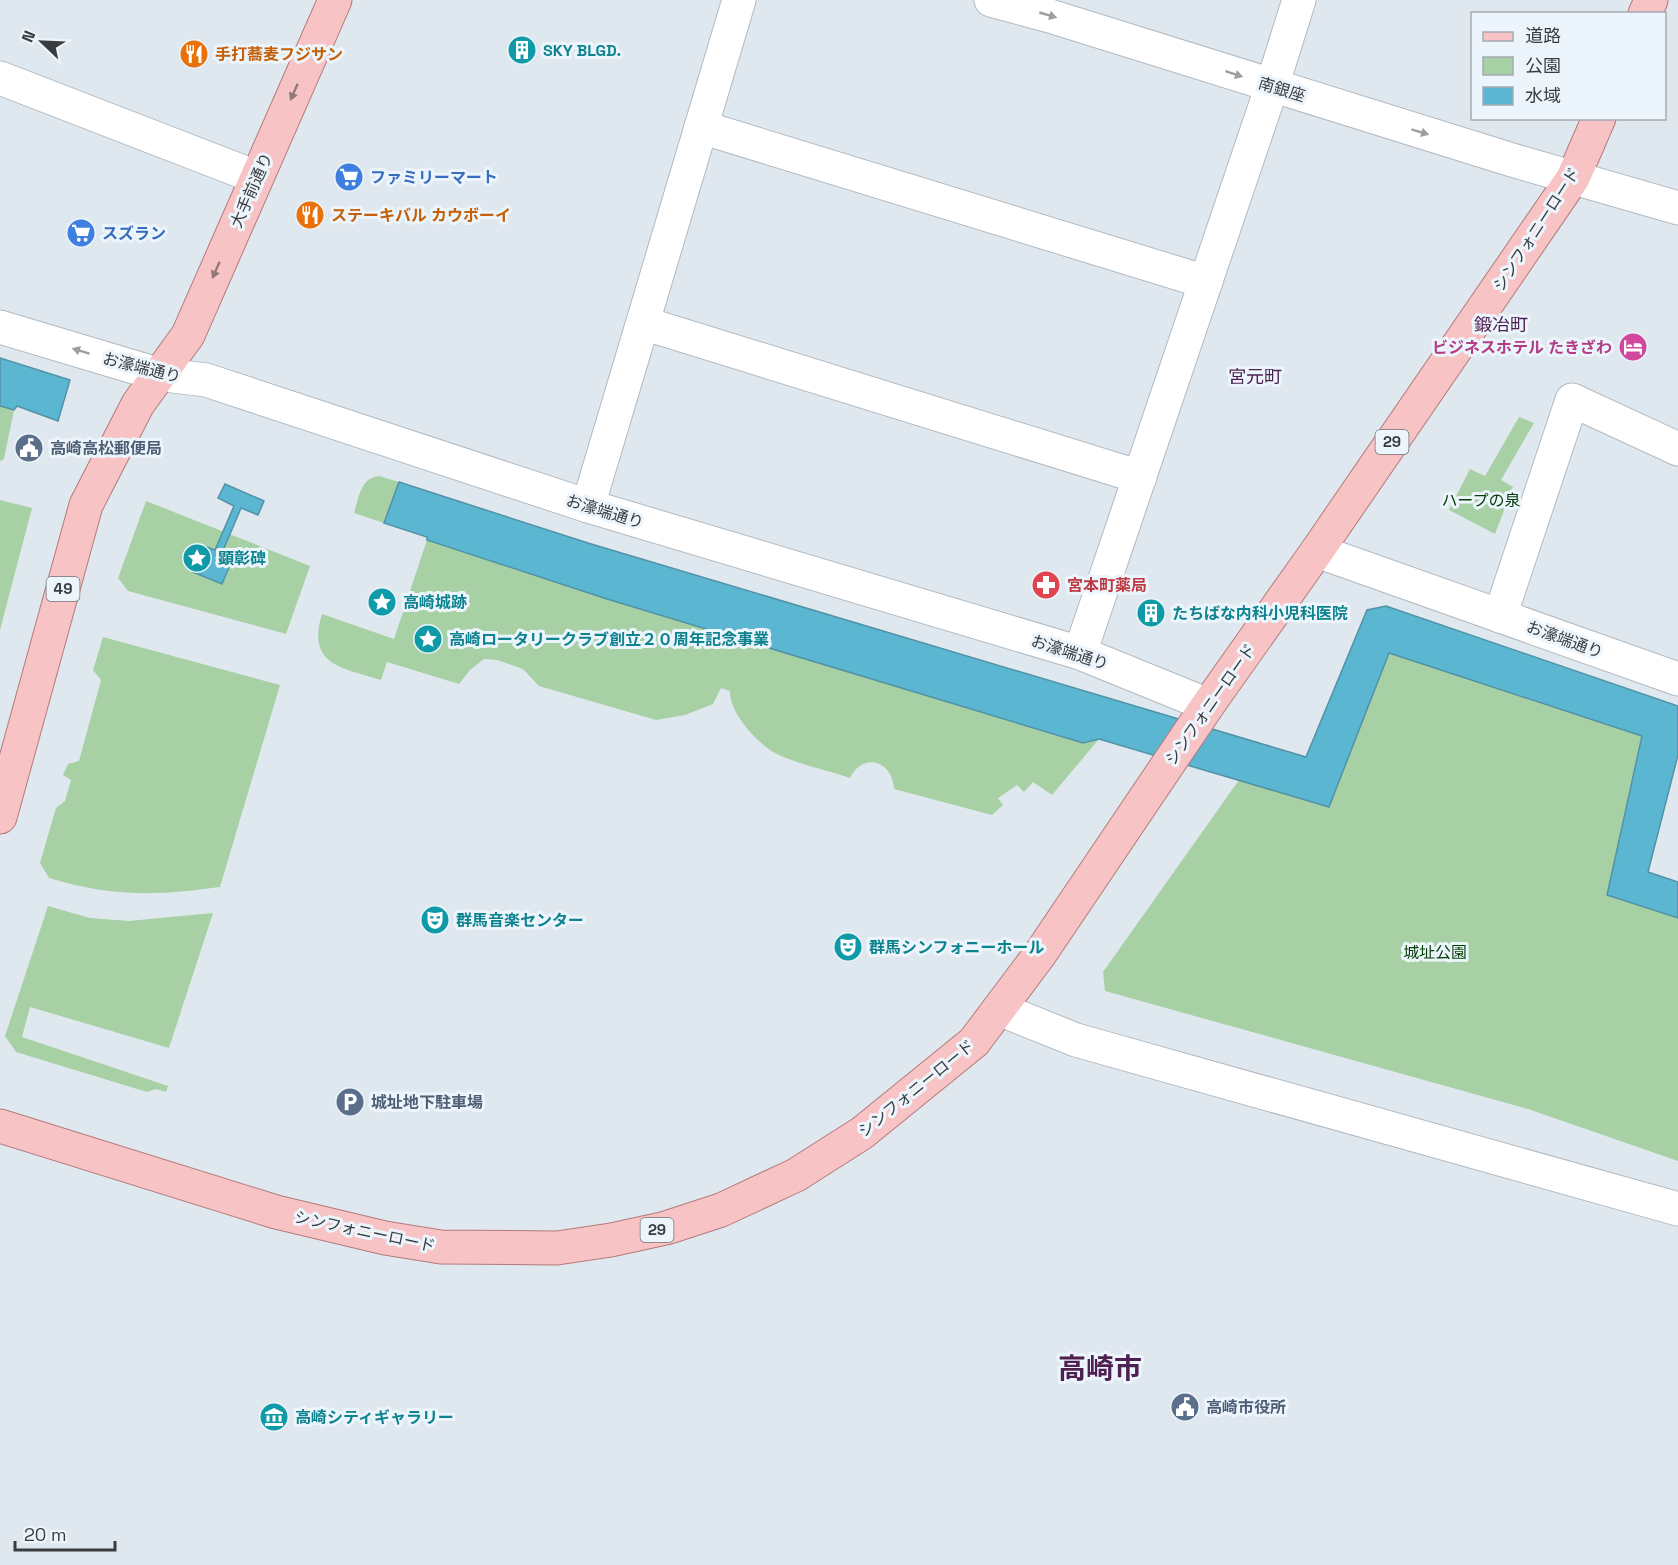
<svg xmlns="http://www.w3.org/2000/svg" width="1678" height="1565" font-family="'Space Grotesk','Noto Sans JP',sans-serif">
	<rect width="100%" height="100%" fill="#e0e8ef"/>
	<g fill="#a7d1a5">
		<polygon points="0,406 14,410 4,459 0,461"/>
		<polygon points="1519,417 1534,423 1501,480 1513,487 1495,534 1449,510 1470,469 1485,476"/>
		<path d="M379 476 399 482 384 523 354 513C359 498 360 478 379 476Z"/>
		<polygon points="0,500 32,508 0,630"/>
		<polygon points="146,501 310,566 286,634 128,591 118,578"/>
		<path d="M427 540 607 599 1083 743 1099 739 1052 795 1033 782 1024 792 1017 785 998 798 1003 805 992 815 894 789C893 761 863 751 850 778 827 770 801 765 779 755 759 746 729 713 730 691L721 688 713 704 685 715 656 720 539 686 523 669 497 660 484 659 470 670 459 684 387 662 381 680C342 668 306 665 322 614L394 639Z"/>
		<path d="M103 637 280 685 220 887C155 896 112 897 49 878L40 863 56 808 65 801 71 780 63 775 68 764 79 761 101 680 93 670Z"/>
		<polygon points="1388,653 1642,736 1607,894 1678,918 1678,1161 1528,1109 1105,991 1103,972 1239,780 1329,807"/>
		<polygon points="48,906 90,918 129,921 213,913 169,1048 30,1007 22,1037 168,1086 166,1092 156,1089 147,1092 16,1052 5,1036"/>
	</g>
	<g fill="#5bb6d1" stroke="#5192a6" stroke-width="1.5">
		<polygon points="0,358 70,380 58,421 17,406 14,410 0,406"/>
		<polygon points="399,482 588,543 1306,757 1367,610 1386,606 1678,706 1678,755 1648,872 1678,882 1678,918 1607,895 1642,736 1389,653 1329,807 1099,739 1083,743 607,599 427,540 427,537 384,523"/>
		<polygon points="225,484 264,501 258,515 241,508 222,553 233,558 222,584 193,572 204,546 215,550 234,506 218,498"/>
	</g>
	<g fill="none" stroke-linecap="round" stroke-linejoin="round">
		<g stroke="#b2bac1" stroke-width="35">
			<g id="minor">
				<polyline points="991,0 1050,16 1512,160 1678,208"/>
				<polyline points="0,78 256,177"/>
				<polyline points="701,127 1206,282"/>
				<polyline points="643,323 1140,477"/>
				<polyline points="0,327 157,374 206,380 588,506 1080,653 1208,705"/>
				<polyline points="588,506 739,0"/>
				<polyline points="1317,551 1678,679"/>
				<polyline points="1500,616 1572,400 1678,449"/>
				<polyline points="1080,653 1272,86 1299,0"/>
				<polyline points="999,1009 1076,1040 1678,1209"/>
			</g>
		</g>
		<g stroke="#b37a7c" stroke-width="35">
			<g id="major">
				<polyline points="1645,14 1651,0"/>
				<polyline points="0,817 86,505 138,404 188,335 335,0"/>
				<polyline points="0,1126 276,1212 385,1238 441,1247 557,1248 611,1240 666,1228 721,1210 796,1175 862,1133 974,1042 1040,954 1208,705 1317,551 1573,178 1599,118"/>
			</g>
		</g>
		<use href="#minor" stroke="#fff" stroke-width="33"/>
		<use href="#major" stroke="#f8c3c4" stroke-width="33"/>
	</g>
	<defs><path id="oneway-solid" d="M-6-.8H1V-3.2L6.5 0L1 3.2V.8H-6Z" transform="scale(1.5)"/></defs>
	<g fill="#9c9ea0">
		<use href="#oneway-solid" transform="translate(1048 15) rotate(16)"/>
		<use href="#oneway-solid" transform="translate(1234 74) rotate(18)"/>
		<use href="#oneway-solid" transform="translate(1420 132) rotate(17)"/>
		<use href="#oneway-solid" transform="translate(81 351) rotate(-163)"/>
	</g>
	<g fill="#90797b">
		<use href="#oneway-solid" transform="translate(294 92) rotate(114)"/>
		<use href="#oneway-solid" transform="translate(216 270) rotate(114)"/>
	</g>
	<defs>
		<g id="building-disc" transform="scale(1.5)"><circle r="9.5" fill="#0f9aa8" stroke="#edf5fc"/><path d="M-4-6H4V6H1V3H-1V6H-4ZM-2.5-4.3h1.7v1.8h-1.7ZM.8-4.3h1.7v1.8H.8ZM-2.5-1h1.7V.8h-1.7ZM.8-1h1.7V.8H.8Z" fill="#fff"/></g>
		<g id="restaurant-disc" transform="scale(1.5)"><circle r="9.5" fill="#e8710a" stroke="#edf5fc"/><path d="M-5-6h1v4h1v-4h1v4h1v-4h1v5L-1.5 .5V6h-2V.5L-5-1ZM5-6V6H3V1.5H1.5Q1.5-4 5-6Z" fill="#fff"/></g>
		<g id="supermarket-disc" transform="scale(1.5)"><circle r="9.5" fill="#3f7fe0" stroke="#edf5fc"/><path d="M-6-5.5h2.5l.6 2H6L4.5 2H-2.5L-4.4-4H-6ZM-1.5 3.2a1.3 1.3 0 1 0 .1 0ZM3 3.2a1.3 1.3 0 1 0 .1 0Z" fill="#fff"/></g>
		<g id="hotel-disc" transform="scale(1.5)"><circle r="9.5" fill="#d1479c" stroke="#edf5fc"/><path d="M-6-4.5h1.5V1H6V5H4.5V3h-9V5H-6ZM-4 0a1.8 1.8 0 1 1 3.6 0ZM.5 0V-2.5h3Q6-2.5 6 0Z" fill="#fff"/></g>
		<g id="civic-disc" transform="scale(1.5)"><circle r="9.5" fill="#5c6f8a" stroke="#edf5fc"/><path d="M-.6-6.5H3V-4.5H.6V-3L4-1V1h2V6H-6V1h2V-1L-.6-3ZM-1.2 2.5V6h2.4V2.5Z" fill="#fff"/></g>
		<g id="sight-disc" transform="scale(1.5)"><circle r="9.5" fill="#0f9aa8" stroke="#edf5fc"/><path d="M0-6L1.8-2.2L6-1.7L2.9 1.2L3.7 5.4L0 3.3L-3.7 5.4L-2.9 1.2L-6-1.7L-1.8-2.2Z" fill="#fff"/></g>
		<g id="pharmacy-disc" transform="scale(1.5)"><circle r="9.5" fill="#e0444e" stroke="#edf5fc"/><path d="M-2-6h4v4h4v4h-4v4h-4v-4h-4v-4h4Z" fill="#fff"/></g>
		<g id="theatre-disc" transform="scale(1.5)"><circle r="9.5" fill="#0f9aa8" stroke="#edf5fc"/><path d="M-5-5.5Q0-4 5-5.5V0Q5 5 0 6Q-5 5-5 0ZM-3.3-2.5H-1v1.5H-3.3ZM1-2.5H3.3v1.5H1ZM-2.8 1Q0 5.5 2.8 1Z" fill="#fff"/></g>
		<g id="parking-disc" transform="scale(1.5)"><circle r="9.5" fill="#5c6f8a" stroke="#edf5fc"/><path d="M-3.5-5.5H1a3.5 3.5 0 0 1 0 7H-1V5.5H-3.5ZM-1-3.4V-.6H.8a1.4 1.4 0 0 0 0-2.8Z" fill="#fff"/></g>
		<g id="museum-disc" transform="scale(1.5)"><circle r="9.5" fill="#0f9aa8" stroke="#edf5fc"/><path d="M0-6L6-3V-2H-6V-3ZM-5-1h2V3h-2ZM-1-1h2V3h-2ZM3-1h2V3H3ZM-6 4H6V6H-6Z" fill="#fff"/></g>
	</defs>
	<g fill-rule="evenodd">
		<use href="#building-disc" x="522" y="50"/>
		<use href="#restaurant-disc" x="194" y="54"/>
		<use href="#supermarket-disc" x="349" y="177"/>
		<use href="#restaurant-disc" x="310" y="215"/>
		<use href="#supermarket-disc" x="81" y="233"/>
		<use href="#hotel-disc" x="1633" y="347"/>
		<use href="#civic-disc" x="29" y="448"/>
		<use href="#sight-disc" x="197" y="558"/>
		<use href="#pharmacy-disc" x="1046" y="585"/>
		<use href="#sight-disc" x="382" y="602"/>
		<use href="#building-disc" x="1151" y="613"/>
		<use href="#sight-disc" x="428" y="639"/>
		<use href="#theatre-disc" x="435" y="920"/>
		<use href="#theatre-disc" x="848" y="947"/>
		<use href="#parking-disc" x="350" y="1102"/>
		<use href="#civic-disc" x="1185" y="1407"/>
		<use href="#museum-disc" x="274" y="1417"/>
	</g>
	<g text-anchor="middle" stroke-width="6" stroke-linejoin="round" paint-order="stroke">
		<g fill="#edf5fc" stroke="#707478" stroke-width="1.5">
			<rect x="1375.5" y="430" width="33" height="24" rx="4.5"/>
			<rect x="46.5" y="577" width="33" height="24" rx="4.5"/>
			<rect x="640.5" y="1218" width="33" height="24" rx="4.5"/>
		</g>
		<g font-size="15" font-weight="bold" fill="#3a3d40">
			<text x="1392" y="447">29</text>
			<text x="63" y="594">49</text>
			<text x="657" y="1235">29</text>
		</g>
		<g font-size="16" font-weight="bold" fill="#0d838f" stroke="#edf5fc" text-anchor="start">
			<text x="543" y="56">SKY BLGD.</text>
			<text x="218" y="564">顕彰碑</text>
			<text x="403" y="608">高崎城跡</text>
			<text x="1172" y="619">たちばな内科小児科医院</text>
			<text x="449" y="645">高崎ロータリークラブ創立２０周年記念事業</text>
			<text x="456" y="926">群馬音楽センター</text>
			<text x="869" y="953">群馬シンフォニーホール</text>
			<text x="295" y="1423">高崎シティギャラリー</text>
		</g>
		<g font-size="16" font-weight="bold" fill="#c56008" stroke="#edf5fc" text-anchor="start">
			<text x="215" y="60">手打蕎麦フジサン</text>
			<text x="331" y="221">ステーキバル カウボーイ</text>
		</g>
		<g font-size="16" fill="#3a3d40" stroke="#edf5fc">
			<text transform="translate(1282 89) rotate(17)" y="6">南銀座</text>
			<text transform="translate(251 190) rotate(-66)" y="6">大手前通り</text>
			<text transform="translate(1536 229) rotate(-57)" y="6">シンフォニーロード</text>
			<text transform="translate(142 367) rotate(14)" y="6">お濠端通り</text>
			<text transform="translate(605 511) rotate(17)" y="6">お濠端通り</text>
			<text transform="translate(1565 639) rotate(20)" y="6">お濠端通り</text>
			<text transform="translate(1070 652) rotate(18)" y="6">お濠端通り</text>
			<text transform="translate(1210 704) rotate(-55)" y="6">シンフォニーロード</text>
			<text transform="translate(916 1088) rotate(-39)" y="6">シンフォニーロード</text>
			<text transform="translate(365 1231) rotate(12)" y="6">シンフォニーロード</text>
		</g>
		<g font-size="16" font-weight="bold" fill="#366cbe" stroke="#edf5fc" text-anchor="start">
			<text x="370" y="183">ファミリーマート</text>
			<text x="102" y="239">スズラン</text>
		</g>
		<g font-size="16" font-weight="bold" fill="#b23c85" stroke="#edf5fc" text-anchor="end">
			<text x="1612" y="353">ビジネスホテル たきざわ</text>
		</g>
		<g font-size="16" font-weight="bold" fill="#4e5e75" stroke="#edf5fc" text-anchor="start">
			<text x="50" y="454">高崎高松郵便局</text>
			<text x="371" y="1108">城址地下駐車場</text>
			<text x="1206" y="1413">高崎市役所</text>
		</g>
		<g font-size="16" fill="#033e07" stroke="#edf5fc">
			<text x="1481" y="506">ハープの泉</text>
			<text x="1435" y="958">城址公園</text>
		</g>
		<g font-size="16" font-weight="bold" fill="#be3a42" stroke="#edf5fc" text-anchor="start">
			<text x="1067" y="591">宮本町薬局</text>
		</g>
		<g font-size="18" fill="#4e2052" stroke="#edf5fc">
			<text x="1501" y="331">鍛冶町</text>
			<text x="1255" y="383">宮元町</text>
		</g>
		<g font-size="28" font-weight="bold" fill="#4e2052" stroke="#edf5fc">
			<text x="1100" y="1378">高崎市</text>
		</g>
	</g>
	<rect x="1471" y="12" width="195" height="108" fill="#edf5fc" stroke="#a5abb1" stroke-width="1.5"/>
	<rect x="1483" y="32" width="30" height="9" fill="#f8c3c4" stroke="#a5abb1" stroke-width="1.5"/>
	<text x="1525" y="42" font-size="18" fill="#3a3d40">道路</text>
	<rect x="1483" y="57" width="30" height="18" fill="#a7d1a5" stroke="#a5abb1" stroke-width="1.5"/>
	<text x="1525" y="72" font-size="18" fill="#3a3d40">公園</text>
	<rect x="1483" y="87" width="30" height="18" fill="#5bb6d1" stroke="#a5abb1" stroke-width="1.5"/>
	<text x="1525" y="102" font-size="18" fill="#3a3d40">水域</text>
	<g transform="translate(42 42) rotate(293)" stroke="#edf5fc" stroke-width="4.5" paint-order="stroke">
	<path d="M0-4.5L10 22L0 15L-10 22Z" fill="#3a3d40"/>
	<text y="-9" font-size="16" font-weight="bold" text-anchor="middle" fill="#3a3d40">N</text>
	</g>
	<path d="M15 1541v9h100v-9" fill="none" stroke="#3a3d40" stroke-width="3"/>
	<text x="24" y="1541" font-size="18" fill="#3a3d40" stroke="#edf5fc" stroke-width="4.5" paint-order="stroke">20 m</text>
</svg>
